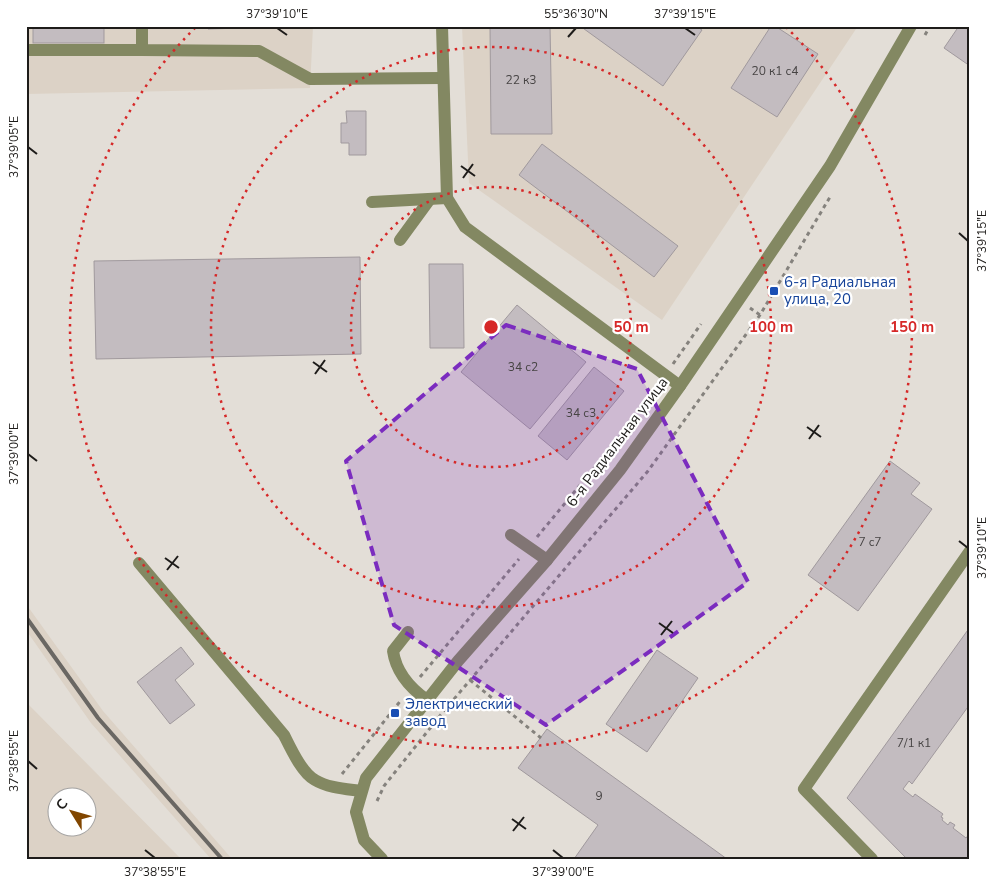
<svg xmlns="http://www.w3.org/2000/svg" width="996" height="885" font-family="'Nunito Sans',sans-serif">
	<rect width="100%" height="100%" fill="#e3ded7"/>
	<g fill="#dcd2c6" fill-rule="evenodd">
		<polygon points="26,26 313,26 310,88 26,94"/>
		<polygon points="462,26 858,26 662,320 469,183"/>
		<polygon points="26,604 103,711 232,859 211,859 91,723 26,630"/>
		<path d="M26 702 181 859H26ZM58 798H88V828H58Z"/>
	</g>
	<g fill="#c3bcc0" stroke="#a0999d">
		<rect x="33" y="26" width="71" height="17"/>
		<polygon points="208,26 312,26 208,29"/>
		<polygon points="490,26 550,26 552,134 491,134"/>
		<polygon points="580,26 696,26 702,30 663,86"/>
		<polygon points="771,26 775,26 818,54 777,117 731,88"/>
		<polygon points="959,26 970,26 970,66 944,48"/>
		<polygon points="346,111 366,111 366,155 349,155 349,143 341,143 341,123 347,123"/>
		<polygon points="542,144 678,246 654,277 519,175"/>
		<polygon points="360,257 361,354 96,359 94,261"/>
		<polygon points="429,264 463,264 464,348 430,348"/>
		<polygon points="517,305 586,362 530,429 461,372"/>
		<polygon points="594,367 624,391 567,460 538,436"/>
		<polygon points="890,461 920,483 911,494 932,509 858,611 808,575"/>
		<polygon points="970,627 970,704 912,784 909,781 903,789 913,797 915,794 943,814 941,817 943,818 942,820 948,825 950,822 955,825 953,828 966,838 970,833 970,859 907,859 847,798"/>
		<polygon points="181,647 194,664 175,680 195,705 170,724 137,682"/>
		<polygon points="657,650 698,678 647,752 606,724"/>
		<polygon points="547,729 727,859 574,859 598,825 518,768"/>
	</g>
	<g fill="none" stroke-linecap="round" stroke-linejoin="round">
		<g stroke="#85827d" stroke-width="3" stroke-dasharray="4 4" stroke-linecap="butt">
			<polyline points="925,35 930,26"/>
			<polyline points="750,308 760,315"/>
			<polyline points="673,364 701,324"/>
			<polyline points="537,537 615,443 656,387"/>
			<polyline points="420,677 519,559"/>
			<polyline points="470,680 541,738"/>
			<polyline points="342,774 402,699"/>
			<polyline points="377,801 384,786 443,712 648,471 760,315 830,197"/>
		</g>
		<g stroke="#838862" stroke-width="12">
			<polyline points="142,26 142,50 259,51 310,79 442,78"/>
			<polyline points="442,26 447,198 465,227 680,386"/>
			<polyline points="26,50 142,50"/>
			<polyline points="372,202 447,198"/>
			<polyline points="400,240 430,199"/>
			<polyline points="511,535 547,560"/>
			<path d="M139 563 284 735C291 749 302 773 315 780 328 788 347 789 361 791"/>
			<path d="M408 632 393 651C396 672 410 688 427 700"/>
			<polyline points="382,859 364,840 356,812 366,778 458,661 547,560 620,470 680,386 830,166 911,26"/>
			<polyline points="872,859 804,789 970,551"/>
		</g>
		<polyline stroke="#6a6763" stroke-width="4" points="26,617 98,718 222,859"/>
	</g>
	<path fill="#7b2cbf" fill-opacity="0.2" stroke="#7b2cbf" stroke-width="4" stroke-dasharray="10 6" stroke-linejoin="round" d="M506 325 637 369 748 582 546 725 394 625 346 461Z"/>
	<path fill="none" stroke="#1e1c1a" stroke-width="2" d="M277 28 287 35M685 28 695 35M568 37 576 28M28 147 37 154M461 166 475 176M463 178 473 164M959 233 968 241M313 362 327 372M315 374 325 360M807 427 821 437M809 439 819 425M28 454 37 461M959 541 968 548M165 558 179 568M167 570 178 556M659 623 673 633M661 635 672 621M28 761 37 769M512 819 526 829M513 831 524 817M145 850 155 858M553 850 563 858"/>
	<g fill="none" stroke="#d62828" stroke-width="2.5" stroke-dasharray="2.5 5">
		<circle cx="491" cy="327" r="140"/>
		<circle cx="491" cy="327" r="280"/>
		<path d="M786 27A421 421 0 1 1 196 27"/>
	</g>
	<g fill="#1a4fb4" stroke="#fff" stroke-width="2">
		<rect x="769" y="286" width="10" height="10" rx="2.5"/>
		<rect x="390" y="708" width="10" height="10" rx="2.5"/>
	</g>
	<g text-anchor="middle" stroke-width="4.5" stroke-linejoin="round" paint-order="stroke">
		<g font-size="12" fill="#474444">
			<text x="775" y="75">20 к1 с4</text>
			<text x="521" y="84">22 к3</text>
			<text x="523" y="371">34 с2</text>
			<text x="581" y="417">34 с3</text>
			<text x="870" y="546">7 с7</text>
			<text x="914" y="747">7/1 к1</text>
			<text x="599" y="800">9</text>
		</g>
		<g font-size="15" fill="#164399" stroke="#fff" text-anchor="start">
			<text x="784" y="287">6-я Радиальная<tspan x="784" dy="17">улица, 20</tspan></text>
			<text x="405" y="709">Электрический<tspan x="405" dy="17">завод</tspan></text>
		</g>
		<g font-size="15" fill="#1e1c1a" stroke="#fff">
			<text transform="translate(617 442) rotate(-53)" y="5">6-я Радиальная улица</text>
		</g>
	</g>
	<circle cx="491" cy="327" r="8" fill="#d62828" stroke="#fff" stroke-width="2.5"/>
	<g font-size="15" text-anchor="middle" font-weight="bold" fill="#d62828" stroke="#fff" stroke-width="4.5" stroke-linejoin="round" paint-order="stroke">
		<text x="631" y="332">50 m</text>
		<text x="771" y="332">100 m</text>
		<text x="912" y="332">150 m</text>
	</g>
	<rect width="996" height="885" fill="none" stroke="#ffffff" stroke-width="55"/>
	<g transform="translate(72 812) rotate(307)"><circle r="24" fill="#ffffff" stroke="#a5a4a3"/>
	<path d="M0-4L9 19L0 12L-9 19Z" fill="#814600"/>
	<text y="-8" font-size="14" font-weight="bold" text-anchor="middle" fill="#1e1c1a">С</text>
	</g>
	<rect x="28" y="28" width="940" height="830" fill="none" stroke="#1e1c1a" stroke-width="2"/>
	<g font-size="12" text-anchor="middle" fill="#1e1c1a">
		<text x="277" y="18">37°39'10"E</text>
		<text x="576" y="18">55°36'30"N</text>
		<text x="685" y="18">37°39'15"E</text>
		<text transform="translate(14 147) rotate(-90)" y="4">37°39'05"E</text>
		<text transform="translate(982 241) rotate(-90)" y="4">37°39'15"E</text>
		<text transform="translate(14 454) rotate(-90)" y="4">37°39'00"E</text>
		<text transform="translate(982 548) rotate(-90)" y="4">37°39'10"E</text>
		<text transform="translate(14 761) rotate(-90)" y="4">37°38'55"E</text>
		<text x="155" y="876">37°38'55"E</text>
		<text x="563" y="876">37°39'00"E</text>
	</g>
</svg>
